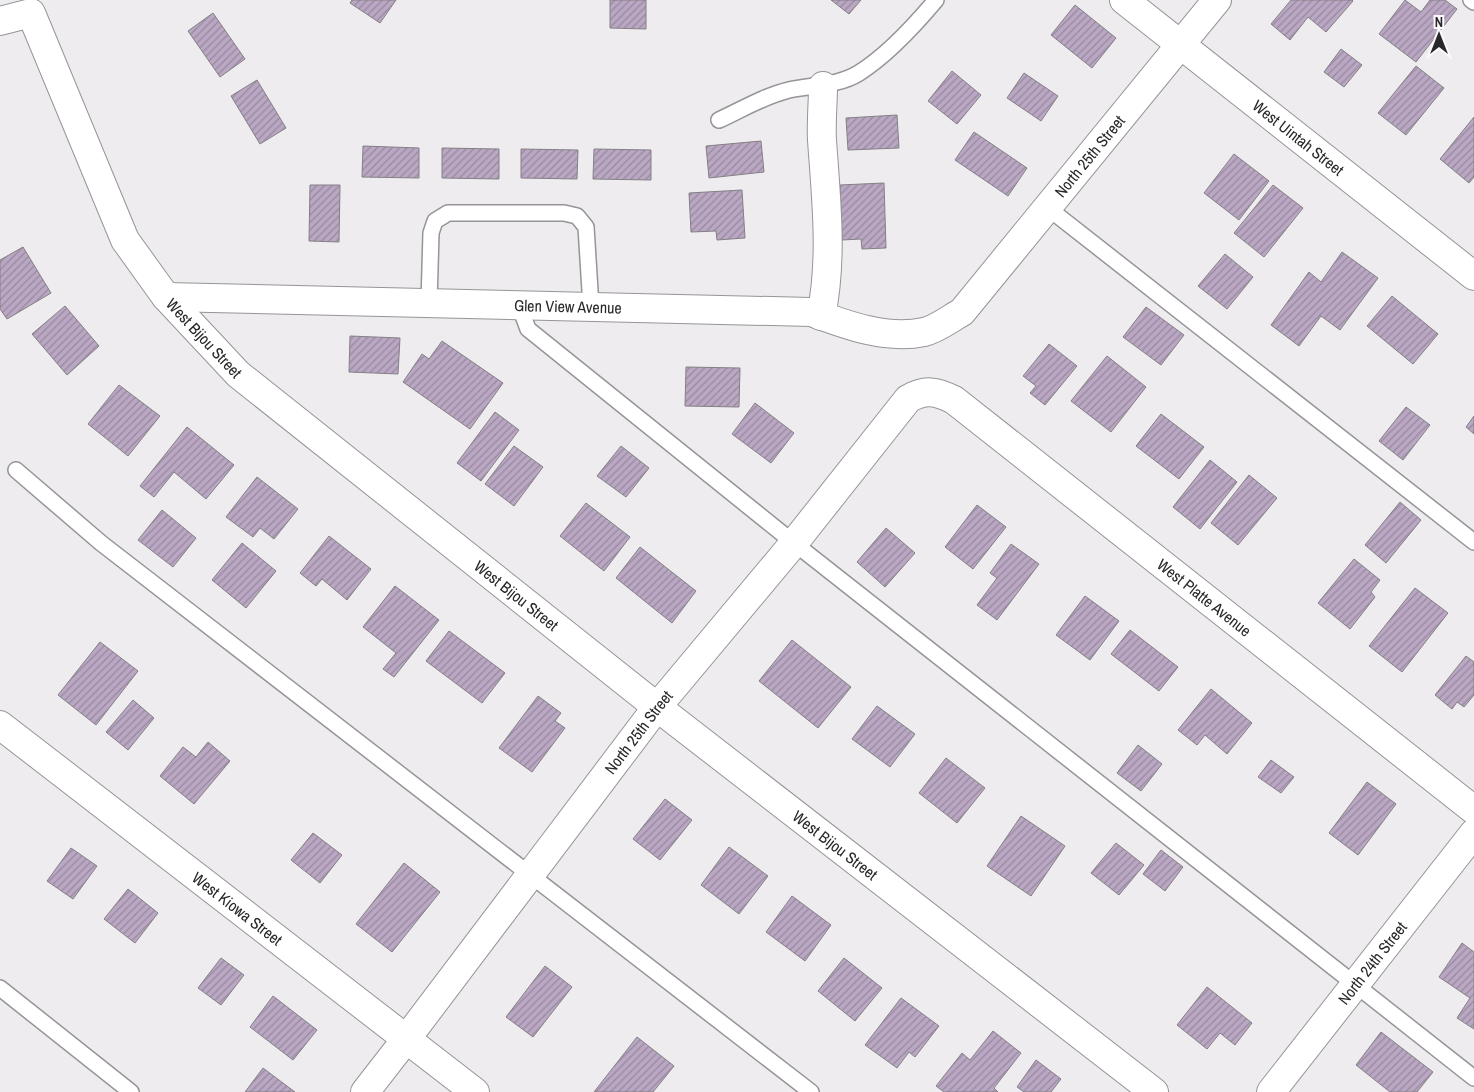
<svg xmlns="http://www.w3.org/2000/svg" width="1474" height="1092" font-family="'Archivo Narrow',sans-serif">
	<defs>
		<pattern id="building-hatch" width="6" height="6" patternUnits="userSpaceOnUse" patternTransform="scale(1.25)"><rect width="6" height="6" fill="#baa7c3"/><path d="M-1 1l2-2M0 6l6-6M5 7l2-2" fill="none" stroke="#97889e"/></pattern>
	</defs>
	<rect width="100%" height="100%" fill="#efecf0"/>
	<g fill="url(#building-hatch)" stroke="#838084">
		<polygon points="352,0 396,0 380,23 350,3"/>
		<polygon points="610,0 646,0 646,29 610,28"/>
		<polygon points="831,0 861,0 849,14"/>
		<polygon points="1291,0 1352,0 1353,1 1326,32 1308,17 1290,40 1271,24"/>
		<polygon points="1405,0 1421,12 1430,0 1445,0 1457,9 1416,62 1379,34"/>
		<polygon points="1075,5 1116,38 1092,68 1051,35"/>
		<polygon points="213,13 245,59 220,77 188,31"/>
		<polygon points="1341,49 1362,65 1344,87 1324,72"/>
		<polygon points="1416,66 1444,88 1406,135 1378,113"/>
		<polygon points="952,71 981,95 957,124 928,101"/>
		<polygon points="1024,73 1058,96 1041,121 1007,98"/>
		<polygon points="257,80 286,128 260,144 231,96"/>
		<polygon points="897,115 899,148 848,150 846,118"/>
		<polygon points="1474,117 1474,177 1469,183 1440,159"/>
		<polygon points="974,132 1027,168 1008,196 955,160"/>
		<polygon points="761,141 764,172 709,178 706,146"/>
		<polygon points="363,146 419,148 419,178 362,177"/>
		<polygon points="442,148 499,149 499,179 442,178"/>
		<polygon points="521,149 578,150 577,179 521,178"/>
		<polygon points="594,149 651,150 651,180 593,179"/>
		<polygon points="1234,154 1269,181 1239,220 1204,193"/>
		<polygon points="884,183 886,248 862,249 861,239 842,240 840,185"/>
		<polygon points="310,185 340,185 339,242 309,241"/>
		<polygon points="1273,185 1303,208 1264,257 1234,233"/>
		<polygon points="742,190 745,238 717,240 716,231 691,232 689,193"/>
		<polygon points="23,247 51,293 7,319 0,309 0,260"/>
		<polygon points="1342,252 1378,278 1340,330 1321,316 1299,346 1271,325 1309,272 1321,282"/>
		<polygon points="1225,254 1253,277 1227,309 1198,286"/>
		<polygon points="1392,296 1438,334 1413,364 1367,326"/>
		<polygon points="65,306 99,346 67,375 32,334"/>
		<polygon points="1146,307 1184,335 1161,365 1123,337"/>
		<polygon points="350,336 400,338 398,374 349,372"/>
		<polygon points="442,341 503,383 470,429 403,382 422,354 429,359"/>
		<polygon points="1049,344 1077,366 1045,405 1030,393 1036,386 1023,376"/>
		<polygon points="1107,356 1146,387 1111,432 1071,401"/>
		<polygon points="686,367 740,368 739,407 685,406"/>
		<polygon points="119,385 160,416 128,456 88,424"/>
		<polygon points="755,403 794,433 771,463 732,434"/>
		<polygon points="1406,407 1430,425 1403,460 1379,441"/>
		<polygon points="495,412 519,430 481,481 457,463"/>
		<polygon points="1161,414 1204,447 1179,479 1136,446"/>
		<polygon points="1474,416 1474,434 1466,427"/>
		<polygon points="187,427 234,465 206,499 174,472 154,497 140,486"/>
		<polygon points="514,446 543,467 514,506 485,484"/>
		<polygon points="621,446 649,468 626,497 597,476"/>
		<polygon points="1210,460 1237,482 1200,529 1173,507"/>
		<polygon points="1249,475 1277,498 1238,545 1211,523"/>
		<polygon points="257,477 298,509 274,539 260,528 253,537 226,517"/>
		<polygon points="1400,502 1421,520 1386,563 1365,545"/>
		<polygon points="586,503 630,537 604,571 560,536"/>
		<polygon points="977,505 1006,527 973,569 945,547"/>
		<polygon points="162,510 196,538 173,567 138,540"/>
		<polygon points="886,528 915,553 885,587 857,562"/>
		<polygon points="329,536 371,569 347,600 322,579 316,586 300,573"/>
		<polygon points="242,543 276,571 246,608 212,580"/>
		<polygon points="1011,544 1039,564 997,620 977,605 997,578 990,573"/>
		<polygon points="640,547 696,591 672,623 616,578"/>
		<polygon points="1354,559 1380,580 1371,592 1375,597 1350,629 1318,603"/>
		<polygon points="395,586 439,620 394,677 383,669 396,653 363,627"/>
		<polygon points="1415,588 1448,613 1402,672 1369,646"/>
		<polygon points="1085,596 1119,621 1090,660 1056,635"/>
		<polygon points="1130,630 1178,667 1159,691 1111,654"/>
		<polygon points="449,631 505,673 482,703 426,661"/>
		<polygon points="792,640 851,687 818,728 759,681"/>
		<polygon points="100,642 138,671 96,725 58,695"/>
		<polygon points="1466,656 1474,662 1474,695 1464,707 1457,702 1452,709 1435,695"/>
		<polygon points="1211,689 1252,723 1227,754 1205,735 1197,745 1178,730"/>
		<polygon points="538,696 561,713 555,721 565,728 532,772 499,748"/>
		<polygon points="133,700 154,718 128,750 106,732"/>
		<polygon points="877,706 915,734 890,767 852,739"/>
		<polygon points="208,742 230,761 194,804 160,776 183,747 196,757"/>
		<polygon points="1138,745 1162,764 1141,791 1117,773"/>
		<polygon points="946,758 985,788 957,823 919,793"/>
		<polygon points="1271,760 1294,777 1281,793 1258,777"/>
		<polygon points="1367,782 1396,804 1358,855 1329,833"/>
		<polygon points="665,799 692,820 660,860 633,839"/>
		<polygon points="1021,816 1065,846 1031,896 987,866"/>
		<polygon points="313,833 342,855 320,883 291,860"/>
		<polygon points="1116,843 1144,865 1119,895 1091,873"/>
		<polygon points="729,847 768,876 739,914 701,885"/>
		<polygon points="71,848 97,866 73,899 47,881"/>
		<polygon points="1161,850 1183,867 1165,891 1143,874"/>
		<polygon points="404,863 440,892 392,952 356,924"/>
		<polygon points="128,889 158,913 135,943 104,919"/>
		<polygon points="792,896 831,925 805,961 766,932"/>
		<polygon points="1462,943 1474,952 1474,1029 1457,1018 1470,998 1439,977"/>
		<polygon points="221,958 244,975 221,1005 198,988"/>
		<polygon points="844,958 882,988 855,1021 818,991"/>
		<polygon points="545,966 572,987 533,1037 506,1017"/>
		<polygon points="1207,987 1252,1023 1235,1045 1220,1033 1207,1049 1177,1025"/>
		<polygon points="273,996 317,1030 293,1060 250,1027"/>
		<polygon points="901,998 939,1026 915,1057 909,1052 897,1068 865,1045"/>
		<polygon points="993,1031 1021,1053 994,1088 998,1092 944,1092 936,1086 962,1053 970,1060"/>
		<polygon points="1381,1032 1433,1072 1417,1092 1390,1092 1356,1065"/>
		<polygon points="637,1037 674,1066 653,1092 594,1092"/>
		<polygon points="1036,1060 1061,1079 1051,1092 1024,1092 1017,1087"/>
		<polygon points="263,1068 295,1092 245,1092"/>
	</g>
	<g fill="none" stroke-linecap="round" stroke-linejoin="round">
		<g stroke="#969498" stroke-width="18">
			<g id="service">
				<polyline points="1471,0 1474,2"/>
				<path d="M719 120C741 110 764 96 789 90 812 85 838 86 859 73 886 56 915 25 936 0"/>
				<polyline points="1048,208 1474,542"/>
				<polyline points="429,303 431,233 435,221 448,213 564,213 577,216 586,227 591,307"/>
				<polyline points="519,305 528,329 794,543 1474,1078"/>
				<polyline points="16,470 101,543 811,1092"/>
				<polyline points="0,988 131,1092"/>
			</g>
		</g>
		<g stroke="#969498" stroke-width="30">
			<g id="minor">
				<path id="s1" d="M0 21 31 13 125 240 166 297 238 374 657 707 1154 1092"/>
				<path id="s2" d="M166 297 811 312C846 325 886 340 924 332 937 329 951 318 962 312L1217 0"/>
				<path d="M821 316C833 258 826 198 822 140 821 122 823 104 823 86"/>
				<path id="s3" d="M0 725 475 1092"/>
				<path id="s4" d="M365 1092 407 1038 657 707 794 543 908 399C925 389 936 391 954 400L1474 810"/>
				<path id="s5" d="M1271 1092 1474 833"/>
			</g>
		</g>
		<g stroke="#969498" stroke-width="30">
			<g id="secondary">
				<path id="s6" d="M1124 0 1474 276"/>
			</g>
		</g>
		<use href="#service" stroke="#fff" stroke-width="15"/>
		<use href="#minor" stroke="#fff" stroke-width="28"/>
		<use href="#secondary" stroke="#fff" stroke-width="28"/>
	</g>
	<g text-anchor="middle" stroke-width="5" stroke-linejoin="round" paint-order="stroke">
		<g font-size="16" fill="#282729" stroke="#fcfafd">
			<text dy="6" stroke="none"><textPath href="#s6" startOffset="222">West Uintah Street</textPath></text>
			<text dy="6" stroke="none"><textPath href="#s2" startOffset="1006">North 25th Street</textPath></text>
			<text dy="6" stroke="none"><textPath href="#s2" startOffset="402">Glen View Avenue</textPath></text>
			<text dy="6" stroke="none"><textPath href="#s1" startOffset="404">West Bijou Street</textPath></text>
			<text dy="6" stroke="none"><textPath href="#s1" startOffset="809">West Bijou Street</textPath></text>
			<text dy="6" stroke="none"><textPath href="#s4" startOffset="1248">West Platte Avenue</textPath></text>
			<text dy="6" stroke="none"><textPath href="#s4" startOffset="452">North 25th Street</textPath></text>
			<text dy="6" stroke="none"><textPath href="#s1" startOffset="1214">West Bijou Street</textPath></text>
			<text dy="6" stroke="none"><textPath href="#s3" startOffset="300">West Kiowa Street</textPath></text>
			<text dy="6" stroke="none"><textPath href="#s5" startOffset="164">North 24th Street</textPath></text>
		</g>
	</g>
	<g transform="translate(1439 35)" stroke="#fcfafd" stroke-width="4" paint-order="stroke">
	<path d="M0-4L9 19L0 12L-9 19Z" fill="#282729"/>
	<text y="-8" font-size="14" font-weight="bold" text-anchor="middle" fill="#282729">N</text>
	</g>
</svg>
